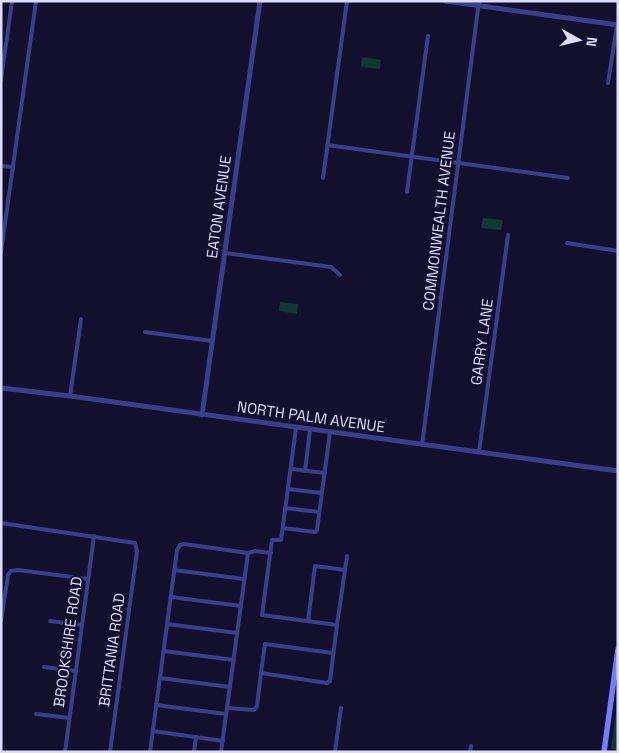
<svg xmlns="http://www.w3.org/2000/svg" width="619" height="753" font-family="'Space Grotesk',sans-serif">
	<rect width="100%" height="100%" fill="#12102d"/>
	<g fill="#133732">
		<polygon points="362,57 381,60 380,69 361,67"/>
		<polygon points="483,218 503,220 501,230 481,228"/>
		<polygon points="280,302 298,304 297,314 279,311"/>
		<polygon points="618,697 618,750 611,749"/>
	</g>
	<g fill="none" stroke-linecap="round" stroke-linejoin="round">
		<g stroke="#3a3f8d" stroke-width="4">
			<polyline points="1,80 12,1"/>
			<polyline points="608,83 617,25"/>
			<polyline points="327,145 568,178"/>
			<polyline points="1,166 13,167"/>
			<polyline points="323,178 347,1"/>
			<polyline points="407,192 428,36"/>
			<polyline points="567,243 618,251"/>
			<polyline points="1,252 36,1"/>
			<polyline points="225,253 331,267 340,275"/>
			<polyline points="145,332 212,341"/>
			<polyline points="70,396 81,319"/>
			<polyline points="422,445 479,1"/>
			<polyline points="479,452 508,235"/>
			<polyline points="291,469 325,473"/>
			<polyline points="305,471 310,430"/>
			<polyline points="288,489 322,493"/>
			<polyline points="285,508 319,512"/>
			<polyline points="1,523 135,543 137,551 110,752"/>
			<polyline points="283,528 315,532 317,530 330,432"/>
			<polyline points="248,553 255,551 271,553"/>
			<polyline points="174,570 244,579"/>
			<polyline points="171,597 241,606"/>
			<polyline points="1,621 8,575 11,571 18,570 88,579"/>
			<polyline points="50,621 82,625"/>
			<polyline points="308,621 315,566 345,570"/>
			<polyline points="167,624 237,633"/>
			<polyline points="337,625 347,556"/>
			<polyline points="164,651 234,660"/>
			<polyline points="44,667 76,671"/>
			<polyline points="261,673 265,644 333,653"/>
			<polyline points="160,678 230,687"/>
			<polyline points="156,705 226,714"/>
			<polyline points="227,708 254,710 257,706 261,673 327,683 330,681 337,625 262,615 272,540 281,540 296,428"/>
			<polyline points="36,714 69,718"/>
			<polyline points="153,731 223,741"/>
			<polyline points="65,752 94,536"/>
			<polyline points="150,752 177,550 180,545 184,544 248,553 221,752"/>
			<polyline points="194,752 196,737"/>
			<polyline points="335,752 341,708"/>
			<polyline points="470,752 471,746"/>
		</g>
		<g stroke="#3a3f8d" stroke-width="5">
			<polyline points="445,1 618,25"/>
			<polyline points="1,388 70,396 618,471"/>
			<polyline points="202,415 260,1"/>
		</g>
		<polyline stroke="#737dff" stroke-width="5.5" points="604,752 618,649"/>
	</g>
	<g text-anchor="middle" stroke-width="4" stroke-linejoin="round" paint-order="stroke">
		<g font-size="15" fill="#dcdcff" stroke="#12102d">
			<text transform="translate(219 207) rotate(-82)" y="5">EATON AVENUE</text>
			<text transform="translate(439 221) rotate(-83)" y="5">COMMONWEALTH AVENUE</text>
			<text transform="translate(482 342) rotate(-82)" y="5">GARRY LANE</text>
			<text transform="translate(311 417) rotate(8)" y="5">NORTH PALM AVENUE</text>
			<text transform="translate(68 642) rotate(-82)" y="5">BROOKSHIRE ROAD</text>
			<text transform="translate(112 650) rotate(-82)" y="5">BRITTANIA ROAD</text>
		</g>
	</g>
	<rect width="619" height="753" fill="none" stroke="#dcdcff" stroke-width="5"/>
	<g transform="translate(579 40) rotate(98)" stroke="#12102d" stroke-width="4" paint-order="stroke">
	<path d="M0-4L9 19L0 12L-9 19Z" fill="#dcdcff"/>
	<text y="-8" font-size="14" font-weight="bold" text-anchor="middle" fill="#dcdcff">N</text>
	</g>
</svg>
